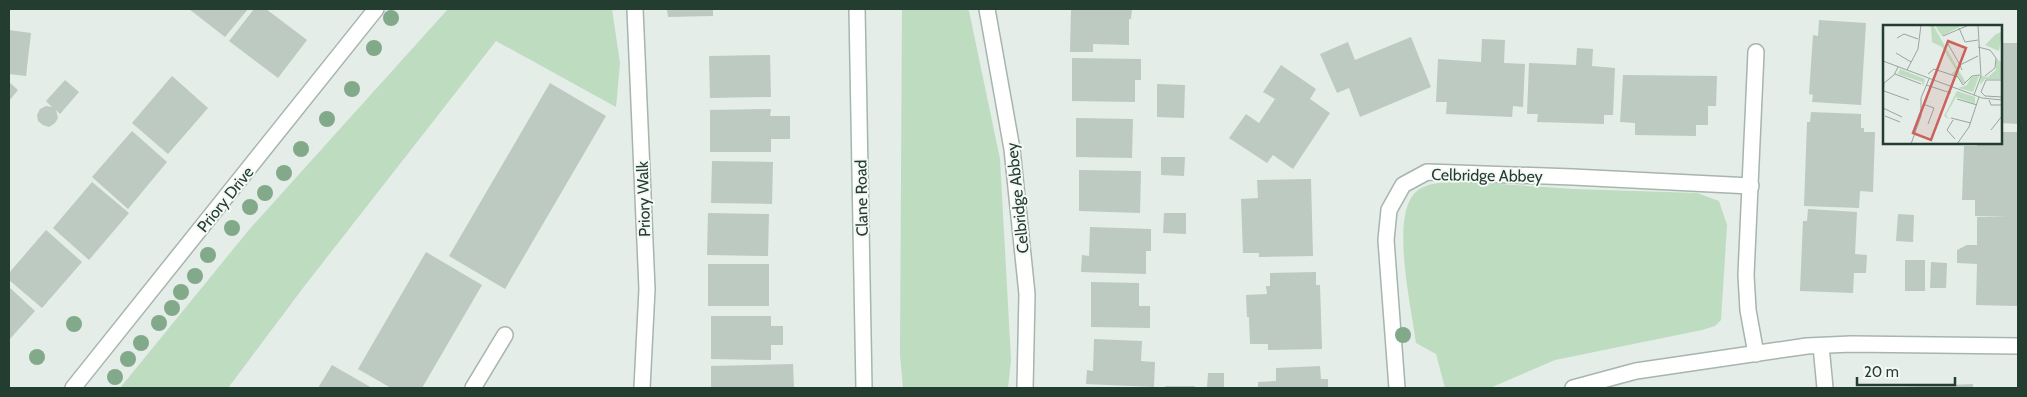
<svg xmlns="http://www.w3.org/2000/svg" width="2027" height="397" font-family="Cabin,sans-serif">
	<rect width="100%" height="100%" fill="#e4ede7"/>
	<g fill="#bedcc0">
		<polygon points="448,9 612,9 620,63 616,107 496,41 306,284 228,388 120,388 248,231"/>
		<polygon points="902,9 965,9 969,11 1000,159 1011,360 1008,388 903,388 900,355"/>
		<path d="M1469 182 1573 189 1697 193 1719 201 1727 225 1721 320 1715 326 1702 330 1555 360 1490 388H1445L1436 354 1416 343C1412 309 1389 214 1417 191 1430 180 1454 183 1469 182Z"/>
	</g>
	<g fill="#bccac2">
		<polygon points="189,9 248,9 225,37"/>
		<polygon points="254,9 266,9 307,40 278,78 229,41"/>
		<polygon points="667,9 713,9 713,16 668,17"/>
		<polygon points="1071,9 1132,9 1131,19 1129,19 1129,45 1093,44 1093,52 1070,52"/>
		<polygon points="1819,20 1866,23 1861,105 1812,102 1813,95 1809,94 1813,35 1818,36"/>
		<polygon points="9,30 31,33 26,76 9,74"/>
		<polygon points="1411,37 1431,87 1360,117 1349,88 1337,93 1320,54 1348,42 1355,60"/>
		<polygon points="1482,39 1505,40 1504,63 1525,64 1523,107 1513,106 1512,117 1446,114 1447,102 1436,102 1438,59 1481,62"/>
		<polygon points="2001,43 2018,43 2018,124 2001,123"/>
		<polygon points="1577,48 1593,49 1592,66 1615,68 1613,115 1604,115 1604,124 1537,122 1538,114 1527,114 1529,63 1576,65"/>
		<polygon points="770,55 771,97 710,98 709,56"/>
		<polygon points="1072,58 1141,59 1141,80 1135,80 1135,102 1072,101"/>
		<polygon points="1281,65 1316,89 1310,99 1330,113 1293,169 1273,155 1267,163 1229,138 1246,114 1259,123 1275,99 1263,92"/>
		<polygon points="1623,75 1717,76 1716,106 1708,106 1708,125 1696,125 1696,136 1635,135 1635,123 1620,122"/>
		<polygon points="172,76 208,108 168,154 132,123"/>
		<polygon points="65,80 79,92 60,114 56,110 58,118 55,123 49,127 43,125 38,121 37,115 40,109 46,106 52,107 46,101"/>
		<polygon points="9,82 18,90 9,101"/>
		<polygon points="550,83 606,116 505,289 449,256"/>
		<polygon points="1157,84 1185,85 1184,118 1157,117"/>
		<polygon points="771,109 770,116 790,116 790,139 771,139 771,152 710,152 710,110"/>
		<polygon points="1811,112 1861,114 1861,128 1864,128 1864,132 1875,132 1873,192 1860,191 1859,208 1804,206 1807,122 1810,122"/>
		<polygon points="1076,118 1133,119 1132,158 1076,157"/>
		<polygon points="132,131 167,162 128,209 92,177"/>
		<polygon points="2001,132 2018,132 2018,306 1976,305 1977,264 1957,263 1957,250 1967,245 1977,245 1977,217 2008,217 1975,216 1975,200 1962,200 1964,146 1977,146 1977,142 2001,142"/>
		<polygon points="1161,157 1185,157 1184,176 1161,175"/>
		<polygon points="712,161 773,162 772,204 711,203"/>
		<polygon points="1079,170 1141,171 1140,213 1079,211"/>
		<polygon points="1311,179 1313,256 1259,257 1259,253 1243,253 1241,199 1258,198 1257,180"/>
		<polygon points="92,182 129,213 89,260 53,228"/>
		<polygon points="1808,209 1857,212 1855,254 1867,255 1866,273 1854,273 1853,293 1800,291 1803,221 1807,221"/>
		<polygon points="708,213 769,214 768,256 707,255"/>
		<polygon points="1164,213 1186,213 1186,234 1163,233"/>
		<polygon points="1898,214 1914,215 1913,242 1896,241"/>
		<polygon points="1090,227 1151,229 1151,251 1146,251 1146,274 1081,272 1082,255 1089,256"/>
		<polygon points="46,230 82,262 42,308 9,280 9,273"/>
		<polygon points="426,252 482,285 422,388 391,388 358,369"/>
		<rect x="1905" y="260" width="20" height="31"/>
		<polygon points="1931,262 1947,263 1946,288 1930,288"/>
		<rect x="708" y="264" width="61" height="42"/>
		<polygon points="1316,272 1316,285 1320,285 1322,349 1268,350 1268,344 1250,344 1249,317 1247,317 1246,295 1267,294 1266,286 1270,286 1270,273"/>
		<polygon points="1091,282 1139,283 1139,306 1150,306 1150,328 1091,327"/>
		<polygon points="9,287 35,311 9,340"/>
		<polygon points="711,316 771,316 771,326 783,326 783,345 771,345 771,360 711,359"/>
		<polygon points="1094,339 1142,341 1141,361 1155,362 1154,387 1086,384 1087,370 1093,371"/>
		<polygon points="793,364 794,388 711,388 711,366"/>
		<polygon points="332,365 372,388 318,388"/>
		<polygon points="1320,366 1321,379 1328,379 1328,388 1258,388 1258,382 1276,381 1276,368"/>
		<polygon points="1208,373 1224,373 1224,388 1207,388"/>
		<polygon points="1973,384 1973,388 1902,388 1902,387"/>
		<rect x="1165" y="386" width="30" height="2"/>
	</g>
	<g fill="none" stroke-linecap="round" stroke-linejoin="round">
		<g stroke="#a7b5ad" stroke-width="18">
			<g id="minor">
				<polyline points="635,9 647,289 642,388"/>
				<polyline points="987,9 1012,149 1027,294 1025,388"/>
				<polyline points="1821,346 1825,388"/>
				<polyline points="1756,354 1748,310 1746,275 1756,52"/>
				<polyline points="73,388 376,9"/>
				<polyline points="473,388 505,335"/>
				<polyline points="1397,388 1386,240 1389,210 1403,185 1427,172 1573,177 1751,186"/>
				<polyline points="1573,388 1636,371 1807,346 1851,344 2018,346"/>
			</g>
		</g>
		<g stroke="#a3b8ac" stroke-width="18">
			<polyline id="secondary" points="857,9 864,388"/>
		</g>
		<use href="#minor" stroke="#fff" stroke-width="15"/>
		<use href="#secondary" stroke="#fff" stroke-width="15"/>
	</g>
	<g fill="#82a989">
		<circle cx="391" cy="18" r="8"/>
		<circle cx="374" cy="48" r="8"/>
		<circle cx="352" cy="89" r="8"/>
		<circle cx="327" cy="119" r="8"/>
		<circle cx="301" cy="149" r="8"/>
		<circle cx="284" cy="173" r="8"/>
		<circle cx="265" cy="193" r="8"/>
		<circle cx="250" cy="207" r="8"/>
		<circle cx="232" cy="228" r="8"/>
		<circle cx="208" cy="255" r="8"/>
		<circle cx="195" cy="276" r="8"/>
		<circle cx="181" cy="292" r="8"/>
		<circle cx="172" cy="308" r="8"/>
		<circle cx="159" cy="323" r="8"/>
		<circle cx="74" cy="324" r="8"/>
		<circle cx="1403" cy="335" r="8"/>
		<circle cx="141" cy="343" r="8"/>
		<circle cx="37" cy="357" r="8"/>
		<circle cx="128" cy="359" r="8"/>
		<circle cx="115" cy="377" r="8"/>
	</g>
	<g text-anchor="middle" stroke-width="4" stroke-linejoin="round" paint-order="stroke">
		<g font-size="16" fill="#243d31" stroke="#f5f9f6">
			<text transform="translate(1487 175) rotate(1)" y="6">Celbridge Abbey</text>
			<text transform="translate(861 198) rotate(-91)" y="6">Clane Road</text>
			<text transform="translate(1017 198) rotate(-96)" y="6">Celbridge Abbey</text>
			<text transform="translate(225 199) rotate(-51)" y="6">Priory Drive</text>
			<text transform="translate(643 199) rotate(-92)" y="6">Priory Walk</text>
		</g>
	</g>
	<g transform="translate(1883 25)">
		<rect width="119" height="119" fill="#e4ede7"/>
		<path d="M44 0H50L83 58H79L76 52 68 49 73 45 59 22 49 17 48 2ZM56 0H80L59 11 53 2ZM119 7 116 26 102 20 113 9ZM113 33 119 38V54H102L97 60 98 51 105 52 113 45ZM17 44 42 54 40 62 39 57 15 49ZM96 51 90 67 75 63 84 60 88 52ZM74 66 92 72V79L73 72 63 90 66 94 61 91Z" fill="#bedcc0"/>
		<path fill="none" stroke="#97a79e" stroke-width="1" d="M76 3 82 17 95 15M60 11 86 0M14 13 21 9 35 14M65 19 77 40M95 22 107 25 113 33 112 43 102 51M13 28 28 37M0 36 99 73 119 75M24 45 35 24 38 0M79 45 77 40 95 31M12 49 38 59M45 49 51 44 75 52 80 60 89 51 97 50M119 55H103L98 67 102 71 119 72M43 60 68 68M1 66 26 75M91 70 98 51 95 0M74 74 94 80M106 75 108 80H119M0 76 1 58 11 50 15 42M40 79 51 83 45 99M0 83 19 92M2 91 17 97M68 93 88 98M70 95 64 105 72 114M108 105 119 91M28 119 38 91V73L46 54M74 119 86 102 96 72"/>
		<path fill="#cb625d" fill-opacity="0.15" stroke="#cb625d" stroke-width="2.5" d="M65 16 83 23 48 115 30 108Z"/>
		<rect width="119" height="119" fill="none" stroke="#243d31" stroke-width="2.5"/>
	</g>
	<rect width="2027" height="397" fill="none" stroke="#243d31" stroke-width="20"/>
	<path d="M1857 377v8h98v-8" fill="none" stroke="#243d31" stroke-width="2.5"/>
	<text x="1864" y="377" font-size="15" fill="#243d31" stroke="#f5f9f6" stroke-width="4" paint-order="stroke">20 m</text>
</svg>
